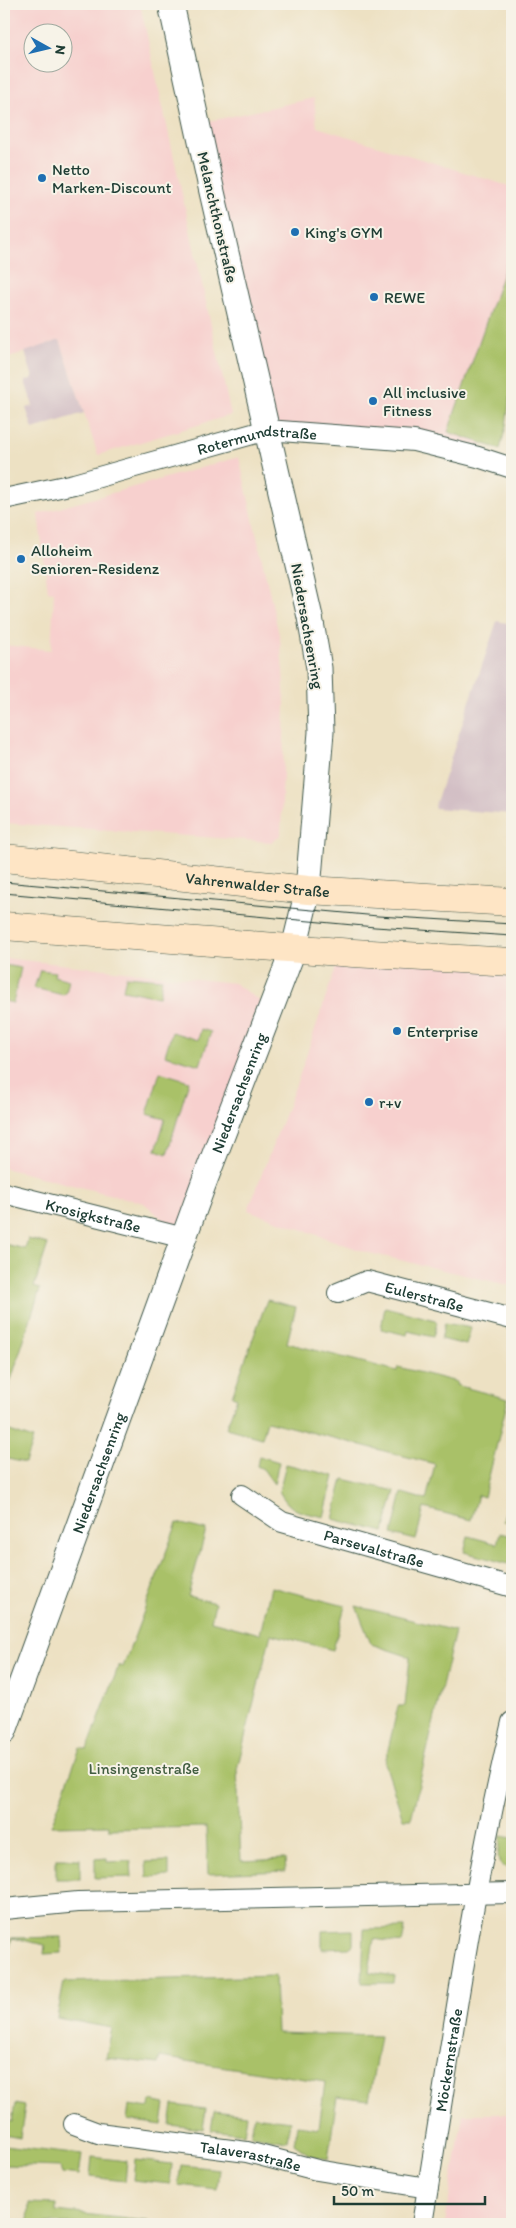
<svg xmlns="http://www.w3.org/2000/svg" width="516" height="2228" font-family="Itim,sans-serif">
	<rect width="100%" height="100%" fill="#f7f3e8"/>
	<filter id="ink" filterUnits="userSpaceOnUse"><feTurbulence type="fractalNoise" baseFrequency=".02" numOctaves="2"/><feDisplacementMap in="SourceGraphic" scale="10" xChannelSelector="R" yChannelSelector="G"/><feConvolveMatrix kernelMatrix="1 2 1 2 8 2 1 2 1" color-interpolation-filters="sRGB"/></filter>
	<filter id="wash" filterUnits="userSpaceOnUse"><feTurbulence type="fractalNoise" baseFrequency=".0096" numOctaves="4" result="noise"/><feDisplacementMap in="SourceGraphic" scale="20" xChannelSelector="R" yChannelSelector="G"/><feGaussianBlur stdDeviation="1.12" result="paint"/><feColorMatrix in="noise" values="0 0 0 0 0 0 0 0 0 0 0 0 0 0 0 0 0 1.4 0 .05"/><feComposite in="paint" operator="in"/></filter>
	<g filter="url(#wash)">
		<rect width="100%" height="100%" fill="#ede1c3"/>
		<g fill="#f7d0ce" fill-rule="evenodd">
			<path d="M4 4H140L231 415 98 455 60 340 9 358 4 342ZM32 32H62V62H32Z"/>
			<polygon points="314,98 317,127 512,187 512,354 478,457 267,430 197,124"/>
			<polygon points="239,457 280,639 283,671 285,705 281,835 272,842 4,823 4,645 51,650 54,592 48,591 38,514"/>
			<polygon points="341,952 512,962 512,1286 365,1252 248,1210 300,1074"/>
			<polygon points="4,958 234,983 271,1009 184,1238 144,1203 4,1168"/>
			<polygon points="463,2114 512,2114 512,2224 445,2224"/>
		</g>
		<g fill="#d2bec4">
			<polygon points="60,340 84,413 33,429 26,408 33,406 25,381 33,378 25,352"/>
			<polygon points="497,621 512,624 512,814 434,808"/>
		</g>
		<g fill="#a9c167" stroke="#647f4e">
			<polygon points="512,247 512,396 510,396 506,426 500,449 448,432"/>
			<polygon points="4,965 21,968 13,1003 4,1001"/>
			<polygon points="40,970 55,972 54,976 69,980 66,993 63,995 34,988"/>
			<polygon points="126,976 162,979 159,997 123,990"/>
			<polygon points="201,1029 211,1032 200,1065 165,1055 172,1032 198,1040"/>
			<polygon points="160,1072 189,1081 167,1154 156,1150 165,1119 147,1114"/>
			<polygon points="28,1239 48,1244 34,1287 40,1289 4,1402 4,1244 25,1249"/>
			<polygon points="267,1300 296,1307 287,1343 397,1371 398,1367 457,1382 456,1385 508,1399 484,1497 478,1495 471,1520 424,1508 416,1540 392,1534 402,1493 426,1500 435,1464 267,1421 262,1438 226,1428 237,1398 232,1396"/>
			<polygon points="385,1307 435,1320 437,1322 433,1337 408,1331 407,1335 381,1329"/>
			<polygon points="445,1323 471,1328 466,1345 441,1339"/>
			<polygon points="4,1429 33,1439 25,1463 4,1458"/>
			<polygon points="259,1456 279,1462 274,1484 263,1469 257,1466"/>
			<path d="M286 1464 334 1476 324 1517C300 1511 292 1514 279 1491Z"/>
			<polygon points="343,1479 395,1491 384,1532 333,1519"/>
			<polygon points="508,1501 512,1503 512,1523 503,1521"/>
			<polygon points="177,1523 206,1530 188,1596 215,1603 211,1621 260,1634 271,1587 345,1606 333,1650 271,1634 237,1769 241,1861 285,1859 286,1871 208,1874 206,1827 109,1829 109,1825 51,1826 80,1748 87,1750 119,1665 123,1667"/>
			<polygon points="500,1533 512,1536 512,1565 464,1552 468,1536 497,1544"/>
			<polygon points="356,1606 455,1631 411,1819 403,1819 385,1763 398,1706 405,1706 410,1657 371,1644"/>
			<polygon points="501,1836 512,1838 512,1868 507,1868 500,1864 498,1857"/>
			<polygon points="107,1858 107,1862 131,1861 132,1877 95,1878 95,1859"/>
			<rect x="56" y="1859" width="24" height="20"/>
			<polygon points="169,1861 169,1876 147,1877 146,1862"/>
			<polygon points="405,1928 402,1943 374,1939 369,1972 394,1976 393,1983 362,1983 364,1929"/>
			<polygon points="353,1930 353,1945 349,1948 322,1949 322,1931"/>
			<polygon points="61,1937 62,1953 44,1954 45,1945 12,1938 7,1959 4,1959 4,1943 12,1938"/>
			<polygon points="275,1976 277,2033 380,2036 369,2100 337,2096 328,2159 311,2156 294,2144 297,2125 319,2128 325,2082 160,2057 158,2064 106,2058 112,2028 57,2018 64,1982"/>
			<polygon points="150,2101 165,2104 162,2125 127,2120 129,2105 149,2108"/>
			<polygon points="15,2104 25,2106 20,2138 4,2135 4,2120 12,2122"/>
			<polygon points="173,2105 206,2109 203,2129 170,2125"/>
			<polygon points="214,2111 247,2115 244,2134 211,2130"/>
			<polygon points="254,2116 290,2121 287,2141 251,2135"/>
			<polygon points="4,2146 82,2155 79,2175 62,2173 60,2167 4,2165"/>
			<polygon points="92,2157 127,2161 125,2181 90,2177"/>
			<polygon points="135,2160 172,2164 170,2184 133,2180"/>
			<polygon points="181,2165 219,2169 217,2189 178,2185"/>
			<polygon points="29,2203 56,2204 56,2211 174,2224 28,2224"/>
		</g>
	</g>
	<g filter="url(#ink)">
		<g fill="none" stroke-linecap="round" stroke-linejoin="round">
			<g stroke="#3e5649" stroke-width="22">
				<g id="minor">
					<path id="s1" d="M4 499 74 484 267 430 414 441 478 457 512 468"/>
					<path id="s2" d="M4 1193 184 1238"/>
					<path id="s3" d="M338 1293 367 1281 512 1319"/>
					<path id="s4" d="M242 1495 282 1522 512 1587"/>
					<polyline points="4,1909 78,1902 512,1893"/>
					<path id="s5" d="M74 2124 98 2133 247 2152 317 2170 428 2188"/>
					<path id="s6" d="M422 2224C450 2056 472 1887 512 1722"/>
				</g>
			</g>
			<g stroke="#3e5649" stroke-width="27">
				<g id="tertiary">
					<path id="s7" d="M4 1731 203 1185 294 948 308 890 321 732 319 668 310 617 212 192 171 4"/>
				</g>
			</g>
			<g stroke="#3e5649" stroke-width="29">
				<g id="secondary">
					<path id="s8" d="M4 858 308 890 512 902"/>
					<polyline points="4,926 353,953 512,962"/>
				</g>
			</g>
			<use href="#minor" stroke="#fff" stroke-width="20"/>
			<use href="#tertiary" stroke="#fff" stroke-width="25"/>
			<use href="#secondary" stroke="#fee5c5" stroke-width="28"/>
			<g stroke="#1f3d34" stroke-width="1">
				<polyline points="4,882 378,916 512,924"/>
				<polyline points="4,893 375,927 512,936"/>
			</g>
		</g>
	</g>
	<g fill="#1f6fb2" stroke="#f7f3e8" stroke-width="2">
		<circle cx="42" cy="178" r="5"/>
		<circle cx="295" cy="232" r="5"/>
		<circle cx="374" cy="297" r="5"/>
		<circle cx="373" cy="401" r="5"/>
		<circle cx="21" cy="559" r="5"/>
		<circle cx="397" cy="1031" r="5"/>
		<circle cx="369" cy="1102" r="5"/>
	</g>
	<g text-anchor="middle" stroke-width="4" stroke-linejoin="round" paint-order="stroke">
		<g font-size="16" fill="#1f3d34" stroke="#f7f3e8" text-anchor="start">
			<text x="52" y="175">Netto<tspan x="52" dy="18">Marken-Discount</tspan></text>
			<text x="305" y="238">King's GYM</text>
			<text x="384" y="303">REWE</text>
			<text x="383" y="398">All inclusive<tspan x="383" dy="18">Fitness</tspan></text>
			<text x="31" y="556">Alloheim<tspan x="31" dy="18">Senioren-Residenz</tspan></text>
			<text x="407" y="1037">Enterprise</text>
			<text x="379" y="1108">r+v</text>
		</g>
		<g font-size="16" fill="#1f3d34" stroke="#f7f3e8">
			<text transform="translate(218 217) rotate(77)" y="6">Melanchthonstraße</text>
			<text dy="6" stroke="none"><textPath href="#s1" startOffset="261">Rotermundstraße</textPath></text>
			<text transform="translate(308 626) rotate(80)" y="6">Niedersachsenring</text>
			<text dy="6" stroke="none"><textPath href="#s8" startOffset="255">Vahrenwalder Straße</textPath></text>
			<text dy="6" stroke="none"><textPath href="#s7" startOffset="680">Niedersachsenring</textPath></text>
			<text dy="6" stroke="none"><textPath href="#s2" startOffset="92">Krosigkstraße</textPath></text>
			<text dy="6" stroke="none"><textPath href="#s3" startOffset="91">Eulerstraße</textPath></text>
			<text dy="6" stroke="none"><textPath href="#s7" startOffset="275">Niedersachsenring</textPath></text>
			<text dy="6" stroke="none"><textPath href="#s4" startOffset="144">Parsevalstraße</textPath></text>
			<text dy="6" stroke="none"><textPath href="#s6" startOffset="166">Möckernstraße</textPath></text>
			<text dy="6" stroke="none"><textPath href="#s5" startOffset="180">Talaverastraße</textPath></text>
		</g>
		<g font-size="16" fill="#425e41" stroke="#f7f3e8">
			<text x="144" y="1774">Linsingenstraße</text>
		</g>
	</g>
	<rect width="516" height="2228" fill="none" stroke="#f7f3e8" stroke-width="20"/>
	<g transform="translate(48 48) rotate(98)"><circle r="24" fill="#f7f3e8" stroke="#a1aaa0"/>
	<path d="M0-4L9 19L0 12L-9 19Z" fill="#1f6fb2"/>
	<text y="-8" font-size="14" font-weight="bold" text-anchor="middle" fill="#1f3d34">N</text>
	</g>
	<path d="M334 2196v8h151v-8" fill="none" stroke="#1f3d34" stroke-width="2.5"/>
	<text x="341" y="2196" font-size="15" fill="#1f3d34" stroke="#f7f3e8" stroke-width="4" paint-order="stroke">50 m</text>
</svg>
